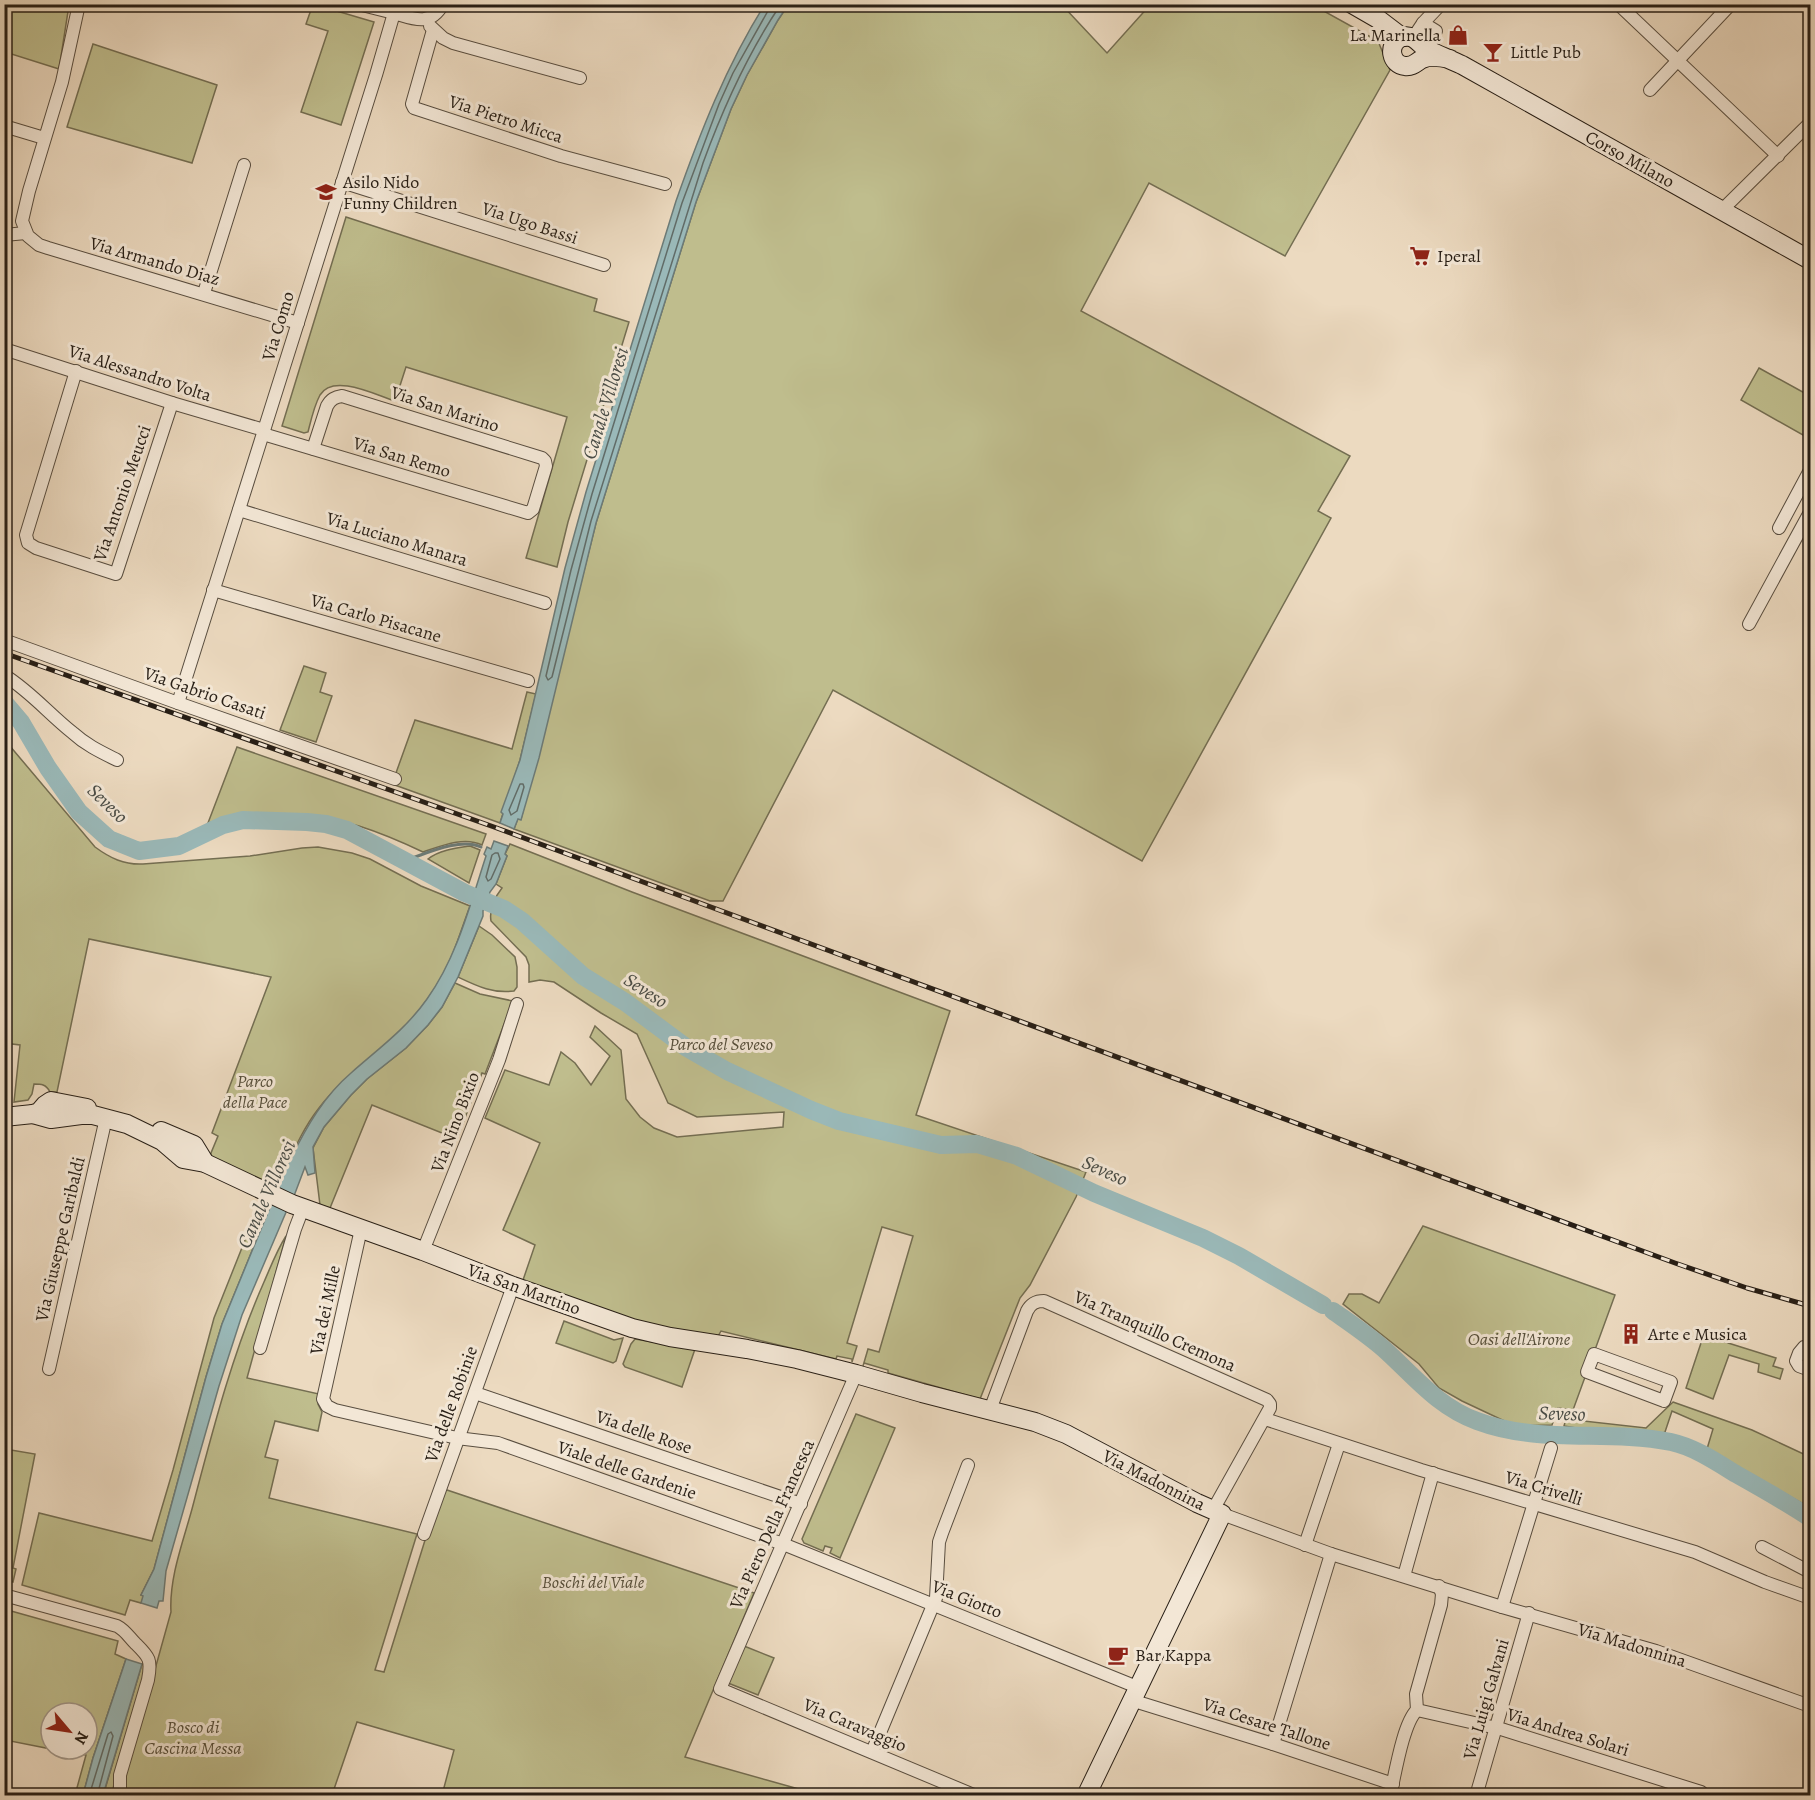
<svg xmlns="http://www.w3.org/2000/svg" width="1815" height="1800" font-family="Alegreya,serif">
	<rect width="100%" height="100%" fill="#ecdac0"/>
	<filter id="stains"><feTurbulence type="fractalNoise" baseFrequency=".00333" numOctaves="4"/><feColorMatrix values="0 0 0 0 .2 0 0 0 0 .09 0 0 0 0 .02 0 0 0 .5 -.17"/></filter>
	<radialGradient id="worn" r=".72"><stop offset=".6" stop-color="#630" stop-opacity="0"/><stop offset="1" stop-color="#630" stop-opacity=".3"/></radialGradient>
	<g fill="#bfbd8d" stroke="#746e52" stroke-width="1.5">
		<polygon points="313,4 374,22 341,125 301,112 328,31 306,24"/>
		<polygon points="5,5 69,5 59,69 5,52"/>
		<polygon points="788,5 1062,5 1107,53 1150,5 1313,5 1378,41 1390,70 1285,256 1149,183 1081,311 1350,456 1318,511 1331,518 1142,861 833,690 723,901 710,901 514,829 518,818 521,819 596,523 696,202 731,109 747,75 778,20"/>
		<polygon points="93,44 217,85 192,163 67,127"/>
		<path d="M346 217 597 299 594 311 629 322 568 522 557 567 526 558 567 417 406 367 395 401C376 395 333 373 320 395 314 406 311 420 308 432L304 433 282 426Z"/>
		<polygon points="1759,368 1810,396 1810,439 1741,400"/>
		<polygon points="304,666 326,673 320,692 332,696 316,742 280,730"/>
		<polygon points="527,692 536,694 520,760 500,823 392,784 415,720 512,749"/>
		<path d="M4 739 95 847C110 858 124 865 143 864L250 856 302 848 318 847 352 853 370 859 421 886 470 906C464 922 459 938 453 953 441 983 419 1014 396 1036 370 1060 341 1079 319 1108 300 1132 289 1162 276 1189L211 1157V1153L218 1136 212 1133 271 977 89 939 57 1092H50C46 1084 41 1084 34 1084L32 1094 28 1100 14 1102 20 1045 4 1043Z"/>
		<path d="M237 747 486 834 482 845C464 836 441 846 423 852 402 842 381 833 359 826 310 811 257 813 208 823Z"/>
		<path d="M510 844 632 892 950 1011 916 1115 1086 1172 1076 1197 1030 1285 1020 1298 980 1399 888 1373V1370L864 1363 863 1366 868 1349 879 1352 913 1236 882 1227 847 1343 857 1346 852 1362V1359L837 1356 836 1359 721 1331 717 1338 646 1325 522 1283 535 1245 503 1230 540 1143 485 1118 505 1070 549 1085 561 1052 575 1063 591 1085 610 1056 590 1037 595 1026 621 1050 626 1099 640 1117 654 1128 677 1137 783 1127 784 1112 697 1117 668 1103 637 1034 601 1013 554 982 540 980 529 982V965L526 957 491 921C489 909 495 897 502 888L496 884 507 856 505 854Z"/>
		<path d="M470 846 480 850 469 883 428 859C439 850 456 848 470 846Z"/>
		<path d="M479 926 492 935 515 957 517 967V987L514 991C493 994 477 986 458 977Z"/>
		<polygon points="455,983 480,994 513,1001 485,1074 482,1073 457,1139 372,1105 330,1208 320,1205 313,1148 324,1127 351,1095 367,1079 406,1048 428,1025 442,1007"/>
		<polygon points="263,1195 273,1200 222,1324 206,1377 154,1569 141,1595 144,1596 141,1603 130,1600 125,1615 22,1585 39,1513 152,1541 173,1470 214,1318"/>
		<polygon points="1423,1226 1615,1295 1573,1410 1558,1408 1552,1425 1515,1426 1462,1401 1439,1388 1419,1364 1343,1304 1349,1294 1362,1294 1379,1303"/>
		<path d="M286 1236 247 1378 319 1394 318 1404 322 1412 318 1431 275 1421 265 1457 278 1460 269 1498 417 1534 375 1670 384 1672 426 1537 444 1489 754 1593 685 1757 820 1795H442L454 1750 357 1722 332 1795H131L123 1784 171 1612C169 1578 183 1542 192 1509 212 1433 232 1354 264 1282 271 1266 277 1250 286 1236Z"/>
		<polygon points="564,1321 614,1340 623,1338 616,1361 613,1363 556,1343"/>
		<polygon points="1709,1337 1776,1358 1773,1366 1783,1369 1780,1379 1758,1372 1759,1364 1729,1355 1713,1399 1686,1388 1701,1343"/>
		<polygon points="635,1339 695,1349 682,1387 625,1367 623,1364 631,1344"/>
		<polygon points="1673,1402 1752,1430 1810,1457 1810,1485 1803,1504 1707,1449 1713,1429 1672,1411 1665,1432 1660,1435 1639,1434 1628,1430 1595,1431 1564,1426 1566,1419 1646,1428"/>
		<polygon points="856,1414 895,1428 840,1558 830,1553 832,1548 825,1546 823,1551 804,1543 802,1539"/>
		<polygon points="5,1449 35,1454 13,1568 16,1569 13,1582 5,1579"/>
		<polygon points="4,1609 118,1641 115,1654 126,1659 93,1758 83,1795 75,1795 86,1755 53,1749 87,1749 87,1713 51,1713 51,1749 5,1740"/>
		<polygon points="744,1646 774,1658 758,1695 728,1683"/>
		<polygon points="142,1664 145,1665 146,1670 116,1773 112,1795 103,1796"/>
	</g>
	<g fill="#9ab9b9" stroke="#6c7b78" stroke-width="1.5">
		<path d="M765 4 788 5 778 20 747 75 731 109 696 202 596 523 539 758 521 820 518 819 514 829 500 823 503 814 501 812 520 760 565 568 586 492 676 201C700 133 726 66 765 4Z"/>
		<path d="M494 841 508 846 505 854 507 856 496 884 490 892 483 911V916L458 977 442 1007 428 1025 406 1048 367 1079 351 1095 324 1127 313 1147 315 1173 308 1175 305 1167 294 1196 290 1203 242 1315 219 1386 166 1571 163 1601H159L157 1608 141 1603 143 1596 141 1595 154 1569 206 1377 222 1324 273 1200C277 1185 284 1172 291 1158 307 1126 324 1096 351 1073 378 1049 406 1029 427 999 457 957 470 905 486 856L484 854 487 847 491 849Z"/>
		<polygon points="126,1659 142,1664 103,1795 83,1795 93,1758"/>
	</g>
	<g fill="none" stroke-linecap="round" stroke-linejoin="round">
		<g stroke="#616c68" stroke-width="1.5">
			<path d="M769 4V9L733 73 719 104 682 203 592 494 571 570 546 676 548 680 552 677 591 521 703 163C723 108 748 53 781 4"/>
			<polygon points="520,784 523,784 524,787 517,811 511,815 509,810"/>
			<polygon points="495,853 498,853 500,859 491,879 488,881 486,877 492,855"/>
			<polyline points="89,1796 108,1734 111,1732 113,1736 97,1796"/>
		</g>
		<path stroke="#6c7b78" stroke-width="3" d="M404 861C425 854 460 837 481 847"/>
		<g stroke="#9ab9b9" stroke-width="18">
			<polyline points="4,702 21,722 48,768 79,812 109,839 139,851 179,846 223,825 243,820 307,822 326,824 347,830 465,893 504,909 522,921 583,976 625,1002 687,1048 727,1071 811,1110 839,1121 941,1145 977,1144 1017,1156 1094,1193 1203,1238 1239,1256 1323,1305"/>
			<path d="M1333 1311C1350 1323 1368 1335 1384 1349 1414 1376 1438 1407 1477 1421 1541 1445 1605 1429 1671 1442 1694 1447 1715 1461 1736 1474 1761 1488 1786 1502 1810 1518"/>
		</g>
		<g stroke="#594e40" stroke-width="14">
			<g id="street">
				<polyline points="79,4 62,82 29,191 22,221 28,236 39,245 48,248 298,323"/>
				<polyline points="358,4 394,13"/>
				<polyline points="1618,4 1778,156"/>
				<polyline points="1423,23 1436,31"/>
				<polyline points="430,26 443,38 453,43 580,78"/>
				<polyline points="433,30 412,104 414,108 561,156 665,184"/>
				<polyline points="1413,38 1423,23 1441,4"/>
				<polyline points="1650,90 1731,4"/>
				<polyline points="4,126 44,138"/>
				<polyline points="342,182 604,265"/>
				<polyline points="1722,210 1810,123"/>
				<polyline points="4,235 26,233"/>
				<polyline points="204,293 244,165"/>
				<polyline points="4,349 172,403 264,430"/>
				<polyline points="76,371 26,535 28,543 36,548 116,574 172,403"/>
				<path d="M263 434 528 513 533 509 546 466 545 461 542 458 342 396C335 397 331 399 327 406L313 449"/>
				<polyline points="239,510 545,603"/>
				<polyline points="1779,528 1810,470"/>
				<polyline points="213,590 528,681"/>
				<polyline points="1749,624 1810,512"/>
				<polyline points="4,640 178,703 395,779"/>
				<path d="M4 675C30 691 49 714 73 733 86 745 101 752 117 760"/>
				<path d="M178 703 376 75 394 13C414 19 430 27 443 4"/>
				<polyline points="361,1229 323,1399 327,1406 335,1410 457,1438 498,1443 783,1544 1137,1687"/>
				<polyline points="423,1251 499,1060 517,1004"/>
				<polyline points="1810,1346 1804,1347 1799,1353 1796,1361 1799,1366 1810,1370"/>
				<polyline points="260,1348 295,1229 303,1208"/>
				<polygon points="1594,1354 1671,1382 1664,1401 1587,1372"/>
				<polyline points="49,1369 106,1118"/>
				<polyline points="856,1374 720,1689 976,1796"/>
				<polyline points="475,1393 801,1504"/>
				<path d="M990 1410 1027 1311C1031 1303 1036 1301 1044 1301L1267 1400 1270 1404V1408L1213 1510"/>
				<polyline points="1265,1419 1421,1470 1695,1552 1765,1582 1810,1598"/>
				<polyline points="4,1443 5,1443"/>
				<polyline points="1222,1514 1331,1554 1502,1607 1656,1651 1810,1706"/>
				<polyline points="424,1534 513,1286"/>
				<polyline points="1305,1545 1339,1444"/>
				<polyline points="1762,1547 1810,1572"/>
				<polyline points="1404,1576 1433,1473"/>
				<path d="M4 1595 117 1626C125 1630 129 1637 135 1643 149 1657 152 1659 148 1680L120 1775V1789L123 1796"/>
				<polyline points="1502,1607 1551,1448"/>
				<polyline points="1131,1700 1273,1744 1393,1784"/>
				<polyline points="1417,1710 1501,1729 1701,1792 1706,1796"/>
				<polyline points="1273,1744 1331,1554"/>
				<polyline points="872,1752 936,1598 939,1542 942,1533 968,1465"/>
				<polyline points="1087,1793 1105,1796"/>
				<path d="M1390 1796C1395 1775 1403 1723 1417 1710L1416 1694 1441 1605 1442 1594 1439 1586"/>
				<polyline points="1476,1796 1529,1613"/>
			</g>
		</g>
		<g stroke="#281f16" stroke-width="20">
			<g id="secondary">
				<polyline points="1352,4 1378,19 1399,35 1404,37"/>
				<path d="M1450 59C1441 57 1431 55 1422 59 1416 62 1413 67 1405 66 1391 65 1387 45 1400 38 1404 36 1409 36 1413 38 1419 41 1422 47 1428 50 1439 55 1451 60 1462 65L1810 260"/>
				<polyline points="33,1114 51,1119 81,1115 93,1115 127,1124 162,1141 183,1159 205,1163 292,1204 423,1251 513,1286 632,1328 670,1337 747,1349 797,1359 856,1374 922,1393 1035,1422 1066,1434 1197,1503 1222,1514 1086,1796"/>
				<polyline points="4,1117 33,1114 39,1112 45,1105 51,1101 87,1108"/>
				<polyline points="161,1131 194,1145 205,1163"/>
			</g>
		</g>
		<use href="#street" stroke="#f3e7d6" stroke-width="12"/>
		<use href="#secondary" stroke="#f3e7d6" stroke-width="18"/>
		<g stroke="#281f16" stroke-width="5">
			<polyline id="rail" points="4,653 494,827 1675,1263 1747,1288 1810,1306"/>
		</g>
		<use href="#rail" stroke="#f3e7d6" stroke-width="3" stroke-dasharray="9" stroke-linecap="butt"/>
	</g>
	<defs>
		<g id="shop-bare" transform="scale(1.62)"><path d="M-5-2.5h2.3a2.7 3.5 0 0 1 5.4 0H5L5.5 6h-11ZM-1.5-2.5h3a1.5 2.3 0 0 0-3 0Z" fill="#8f2418" stroke="#f3e7d6" stroke-width="2.5" paint-order="stroke"/></g>
		<g id="bar-bare" transform="scale(1.62)"><path d="M-6-5H6L.8 .8V4.5H3.5V6h-7V4.5H-.8V.8Z" fill="#8f2418" stroke="#f3e7d6" stroke-width="2.5" paint-order="stroke"/></g>
		<g id="school-bare" transform="scale(1.62)"><path d="M0-5L7-2L0 1L-7-2ZM-4 1L0 2.5L4 1V4Q0 6-4 4Z" fill="#8f2418" stroke="#f3e7d6" stroke-width="2.5" paint-order="stroke"/></g>
		<g id="supermarket-bare" transform="scale(1.62)"><path d="M-6-5.5h2.5l.6 2H6L4.5 2H-2.5L-4.4-4H-6ZM-1.5 3.2a1.3 1.3 0 1 0 .1 0ZM3 3.2a1.3 1.3 0 1 0 .1 0Z" fill="#8f2418" stroke="#f3e7d6" stroke-width="2.5" paint-order="stroke"/></g>
		<g id="building-bare" transform="scale(1.62)"><path d="M-4-6H4V6H1V3H-1V6H-4ZM-2.5-4.3h1.7v1.8h-1.7ZM.8-4.3h1.7v1.8H.8ZM-2.5-1h1.7V.8h-1.7ZM.8-1h1.7V.8H.8Z" fill="#8f2418" stroke="#f3e7d6" stroke-width="2.5" paint-order="stroke"/></g>
		<g id="cafe-bare" transform="scale(1.62)"><path d="M-5.5-4.5H6V0H3Q3 3.5 0 3.5H-2.5Q-5.5 3.5-5.5 0ZM3-3.2v2h1.7v-2ZM-6 4.5H4V6H-6Z" fill="#8f2418" stroke="#f3e7d6" stroke-width="2.5" paint-order="stroke"/></g>
	</defs>
	<g fill-rule="evenodd">
		<use href="#shop-bare" x="1458" y="35"/>
		<use href="#bar-bare" x="1493" y="52"/>
		<use href="#school-bare" x="326" y="192"/>
		<use href="#supermarket-bare" x="1420" y="256"/>
		<use href="#building-bare" x="1631" y="1334"/>
		<use href="#cafe-bare" x="1118" y="1655"/>
	</g>
	<g text-anchor="middle" stroke-width="6" stroke-linejoin="round" paint-order="stroke">
		<g font-size="18" fill="#281f16" stroke="#f3e7d6" text-anchor="start">
			<text x="1441" y="41" text-anchor="end">La Marinella</text>
			<text x="1510" y="58">Little Pub</text>
			<text x="343" y="188">Asilo Nido<tspan x="343" dy="21">Funny Children</tspan></text>
			<text x="1437" y="262">Iperal</text>
			<text x="1648" y="1340">Arte e Musica</text>
			<text x="1135" y="1661">Bar Kappa</text>
		</g>
		<g font-size="18" fill="#281f16" stroke="#f3e7d6">
			<text transform="translate(506 119) rotate(18)" y="6">Via Pietro Micca</text>
			<text transform="translate(1630 159) rotate(29)" y="6">Corso Milano</text>
			<text transform="translate(530 223) rotate(18)" y="6">Via Ugo Bassi</text>
			<text transform="translate(155 261) rotate(16)" y="6">Via Armando Diaz</text>
			<text transform="translate(278 326) rotate(-73)" y="6">Via Como</text>
			<text transform="translate(140 373) rotate(18)" y="6">Via Alessandro Volta</text>
			<text transform="translate(445 409) rotate(18)" y="6">Via San Marino</text>
			<text transform="translate(402 457) rotate(17)" y="6">Via San Remo</text>
			<text transform="translate(122 493) rotate(-71)" y="6">Via Antonio Meucci</text>
			<text transform="translate(397 539) rotate(17)" y="6">Via Luciano Manara</text>
			<text transform="translate(376 618) rotate(16)" y="6">Via Carlo Pisacane</text>
			<text transform="translate(205 693) rotate(19)" y="6">Via Gabrio Casati</text>
			<text transform="translate(455 1122) rotate(-69)" y="6">Via Nino Bixio</text>
			<text transform="translate(60 1239) rotate(-77)" y="6">Via Giuseppe Garibaldi</text>
			<text transform="translate(524 1289) rotate(20)" y="6">Via San Martino</text>
			<text transform="translate(325 1310) rotate(-78)" y="6">Via dei Mille</text>
			<text transform="translate(1155 1331) rotate(24)" y="6">Via Tranquillo Cremona</text>
			<text transform="translate(451 1404) rotate(-70)" y="6">Via delle Robinie</text>
			<text transform="translate(644 1432) rotate(19)" y="6">Via delle Rose</text>
			<text transform="translate(627 1470) rotate(19)" y="6">Viale delle Gardenie</text>
			<text transform="translate(1154 1480) rotate(27)" y="6">Via Madonnina</text>
			<text transform="translate(1544 1488) rotate(17)" y="6">Via Crivelli</text>
			<text transform="translate(772 1524) rotate(-66)" y="6">Via Piero Della Francesca</text>
			<text transform="translate(967 1599) rotate(22)" y="6">Via Giotto</text>
			<text transform="translate(1632 1645) rotate(17)" y="6">Via Madonnina</text>
			<text transform="translate(1486 1699) rotate(-74)" y="6">Via Luigi Galvani</text>
			<text transform="translate(1267 1724) rotate(18)" y="6">Via Cesare Tallone</text>
			<text transform="translate(855 1725) rotate(23)" y="6">Via Caravaggio</text>
			<text transform="translate(1568 1732) rotate(17)" y="6">Via Andrea Solari</text>
		</g>
		<g font-size="18" font-style="italic" fill="#554e3a" stroke="#f3e7d6">
			<text x="721" y="1050">Parco del Seveso</text>
			<text x="255" y="1087">Parco<tspan x="255" dy="21">della Pace</tspan></text>
			<text x="1519" y="1345">Oasi dell'Airone</text>
			<text x="593" y="1588">Boschi del Viale</text>
			<text x="193" y="1733">Bosco di<tspan x="193" dy="21">Cascina Messa</tspan></text>
		</g>
		<g font-size="20" font-style="italic" fill="#4a4d47" stroke="#f3e7d6">
			<text transform="translate(605 403) rotate(-73)" y="7">Canale Villoresi</text>
			<text transform="translate(108 803) rotate(44)" y="7">Seveso</text>
			<text transform="translate(646 990) rotate(33)" y="7">Seveso</text>
			<text transform="translate(1105 1170) rotate(24)" y="7">Seveso</text>
			<text transform="translate(266 1194) rotate(-66)" y="7">Canale Villoresi</text>
			<text transform="translate(1562 1413) rotate(2)" y="7">Seveso</text>
		</g>
	</g>
	<rect width="1815" height="1800" fill="none" stroke="#ecdac0" stroke-width="24"/>
	<rect x="6" y="6" width="1803" height="1788" fill="none" stroke="#281f16" stroke-width="3"/>
	<rect x="12" y="12" width="1791" height="1776" fill="none" stroke="#281f16" stroke-width="1.5"/>
	<g transform="translate(69 1731) rotate(119)"><circle r="28" fill="#f3e7d6" stroke="#a29789" stroke-width="1.5"/>
	<path d="M0-4.5L10 22L0 15L-10 22Z" fill="#8f2418"/>
	<text y="-9" font-size="16" font-weight="bold" text-anchor="middle" fill="#281f16">N</text>
	</g>
	<rect width="100%" height="100%" filter="url(#stains)"/>
	<rect width="100%" height="100%" fill="url(#worn)"/>
</svg>
